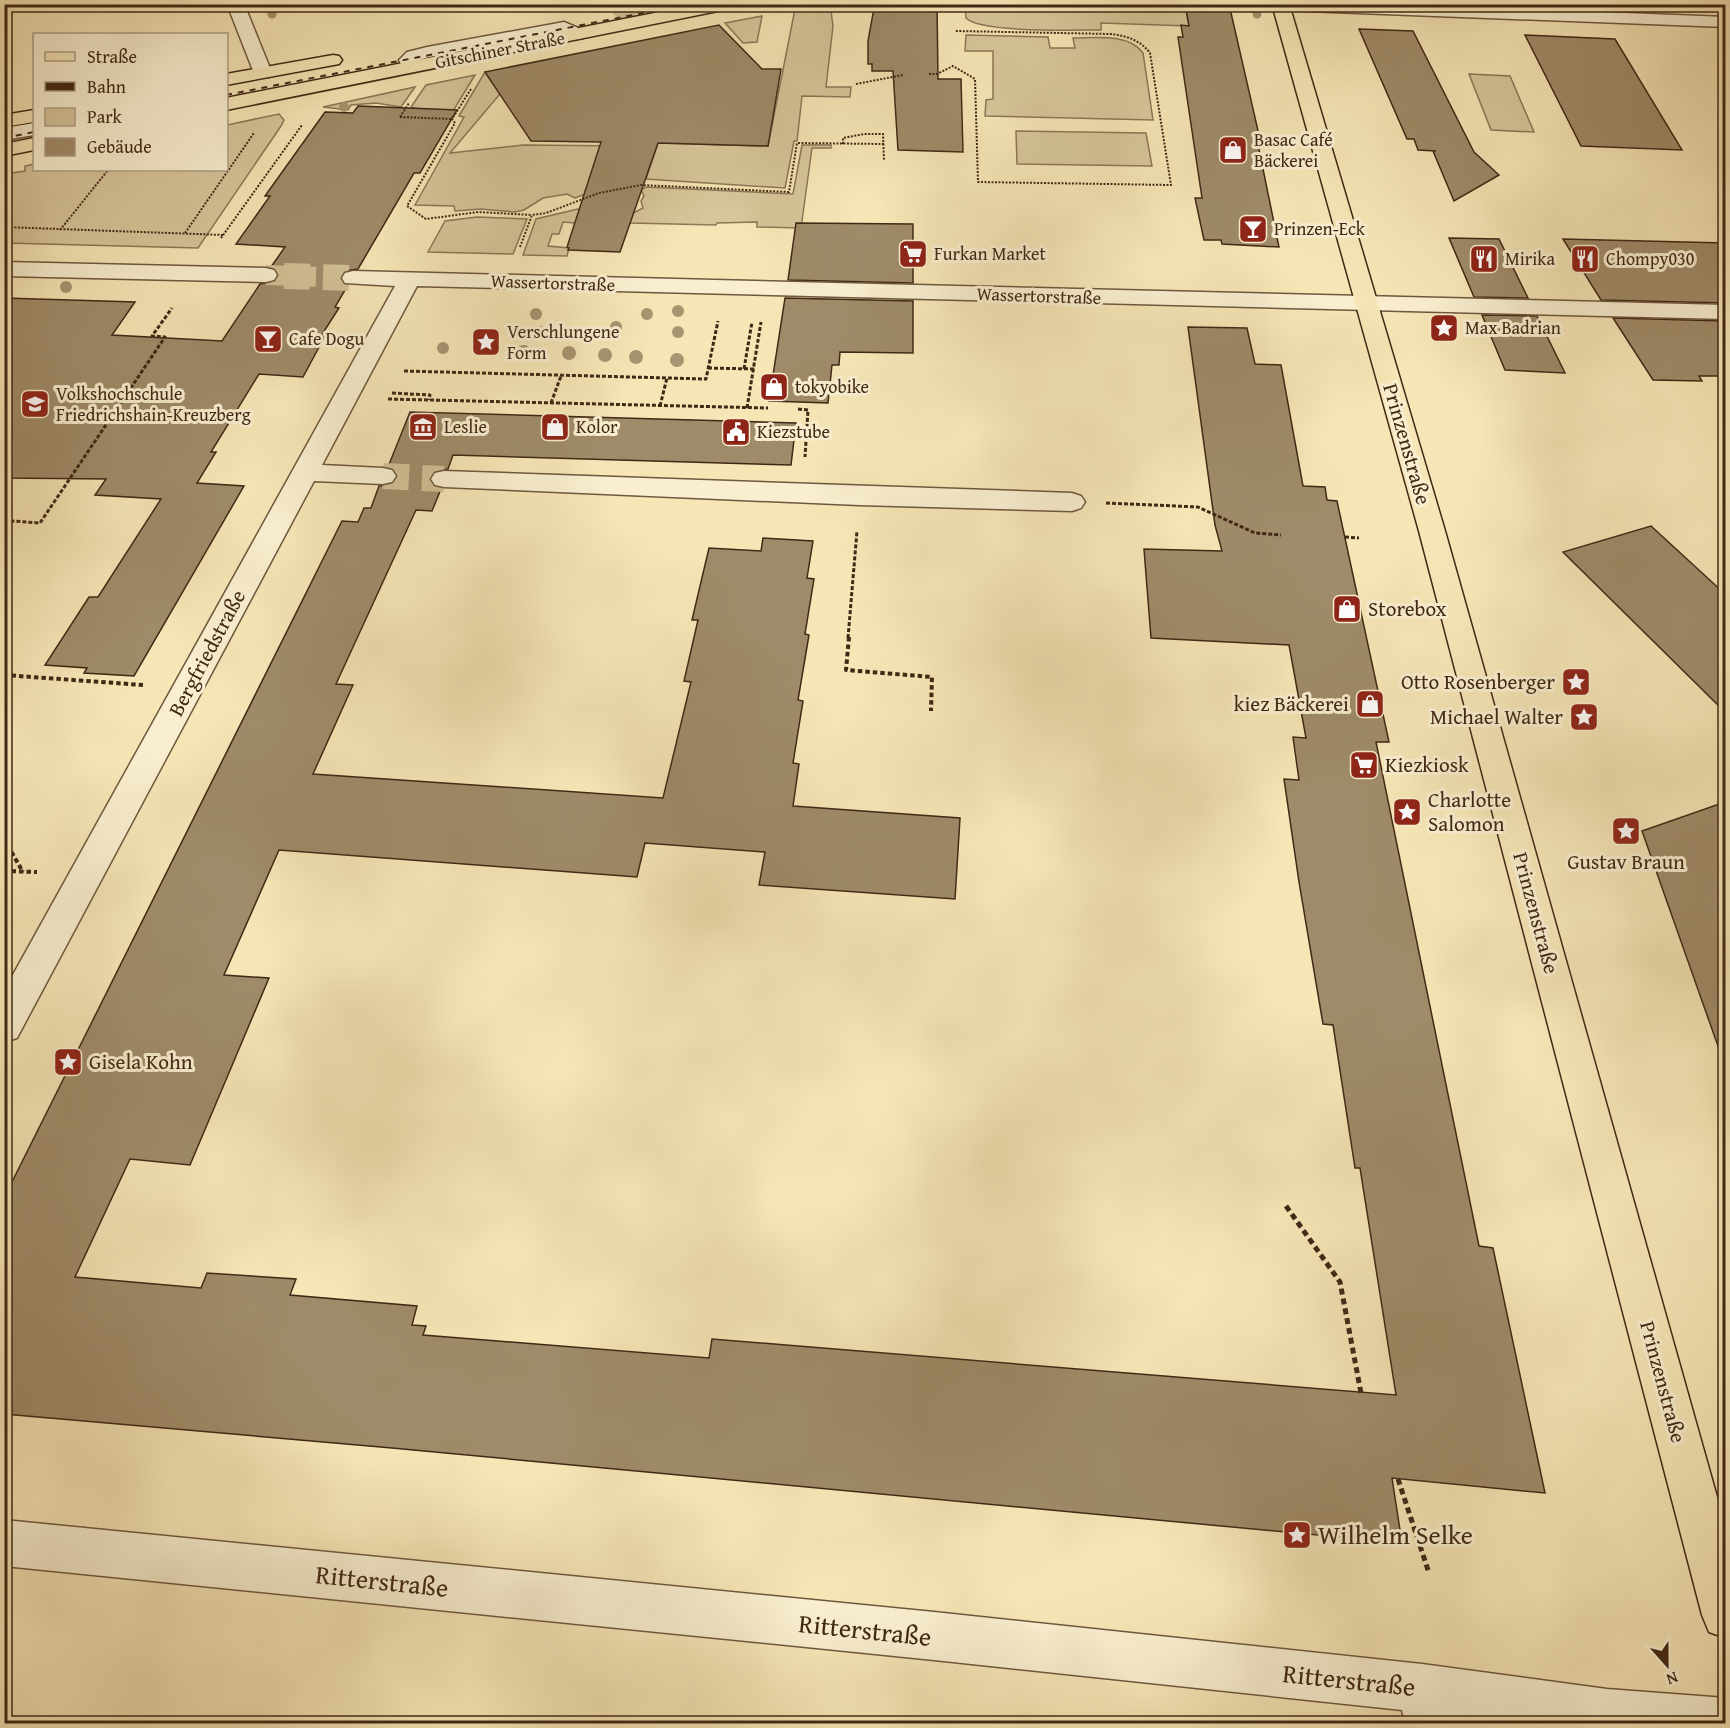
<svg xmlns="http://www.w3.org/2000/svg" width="1730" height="1728" font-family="'Gentium Book Plus',serif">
	<rect width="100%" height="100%" fill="#f6e6b6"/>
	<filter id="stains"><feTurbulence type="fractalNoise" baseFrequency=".00333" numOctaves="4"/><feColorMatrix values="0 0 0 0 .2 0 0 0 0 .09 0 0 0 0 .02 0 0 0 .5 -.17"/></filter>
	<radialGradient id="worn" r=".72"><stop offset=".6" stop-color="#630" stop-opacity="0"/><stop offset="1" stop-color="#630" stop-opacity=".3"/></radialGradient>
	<g fill="#d7c69b" stroke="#8c7758" stroke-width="1.5">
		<polygon points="818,5 826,5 831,11 833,26 826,87 851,87 850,97 802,96 797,141 794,141 785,188 646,179 658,143 768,146 795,9"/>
		<path d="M965 5H1185L1189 26 1101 23V30C1075 30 981 33 966 18Z"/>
		<polygon points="762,16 757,42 743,43 725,23"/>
		<path d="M966 35 1048 37 1050 48H1075L1073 38C1095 38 1129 33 1143 53L1153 120 985 116 986 100 993 99V51H965Z"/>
		<polygon points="485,72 500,94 450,153 523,145 628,146 591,192 575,198 567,194 543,198 524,210 515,212 481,209 455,211 454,206 415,205 464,117 459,116"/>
		<polygon points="1469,74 1510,76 1534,132 1491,130"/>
		<polygon points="475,75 450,116 411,107 426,85"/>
		<polygon points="415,87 401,107 376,103 351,105 348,110 323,107"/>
		<polygon points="279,114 284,120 281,126 198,248 5,243 5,174 25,171 25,166 34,164 34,170 226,170 227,125"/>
		<polygon points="1016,131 1146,133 1152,166 1017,164"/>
		<polygon points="802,145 831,145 831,148 812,148 801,228 757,227 757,222 717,223 716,225 630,223 633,213 643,208 641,201 644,196 641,190 646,187 793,194"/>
		<polygon points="578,209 597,209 575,223 563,222 559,234 552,234 548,246 569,248 567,256 523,255 536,219"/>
		<polygon points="477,217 527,219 513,254 428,252 445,221"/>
	</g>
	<g fill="#9f8b69" stroke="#402816" stroke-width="1.5">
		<polygon points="887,4 937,4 938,79 961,79 963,152 898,150 893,71 872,71 872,64 868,64 868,41 874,8 887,8"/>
		<polygon points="1185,4 1229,4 1259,135 1256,135 1279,247 1222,244 1221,240 1204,240 1195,198 1202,198 1178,37 1183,37 1181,25 1189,26"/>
		<polygon points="719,25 762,69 781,69 768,146 658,143 620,252 568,250 569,248 567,247 601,142 531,141 485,72"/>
		<polygon points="1359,29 1413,31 1474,152 1499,175 1454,201 1433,151 1436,151 1418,150 1414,139 1407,139"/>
		<polygon points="1525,35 1615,39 1682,150 1581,146"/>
		<polygon points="358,106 457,110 420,173 414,173 358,269 344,271 340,277 343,284 348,285 335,307 339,308 321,336 325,336 303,377 259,374 211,452 216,452 197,483 244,486 134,676 84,673 87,668 45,665 89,597 98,597 161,499 95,495 106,479 4,478 4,298 135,302 112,335 222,341 260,284 276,281 279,274 271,267 285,247 236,244 270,196 265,196 325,112 353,113"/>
		<polygon points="796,223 913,224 913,283 788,280"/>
		<polygon points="1449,238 1499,239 1528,298 1474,297"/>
		<polygon points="1563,239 1725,243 1725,303 1601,300"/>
		<polygon points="785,298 913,301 913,353 840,352 839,365 832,365 828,403 769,401"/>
		<polygon points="1482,315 1537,316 1565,373 1505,370"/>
		<polygon points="1613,318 1725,321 1725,376 1699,376 1702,381 1653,380"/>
		<polygon points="1188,327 1247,328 1255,364 1281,365 1303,486 1325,487 1327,500 1337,501 1389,742 1376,742 1479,1246 1493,1248 1545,1493 1392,1478 1402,1543 392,1448 4,1414 4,1198 342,521 358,522 364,508 371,508 379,486 392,484 398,477 394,469 388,467 410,412 796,423 791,465 453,455 448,469 435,471 429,478 433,486 441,489 432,511 416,510 336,684 353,685 313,774 663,798 691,682 684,681 698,620 692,620 709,548 761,551 763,538 813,541 807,578 814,579 805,634 809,635 798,700 803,701 793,763 799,764 793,806 960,818 955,899 759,885 765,852 645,843 637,877 279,850 224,975 269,978 190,1165 130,1159 75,1277 201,1288 207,1273 296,1279 290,1295 417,1306 412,1325 426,1326 423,1335 709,1358 712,1339 1396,1395 1360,1168 1355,1168 1333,1025 1323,1024 1299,882 1284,779 1299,780 1293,737 1306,738 1289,645 1151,638 1144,549 1222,551 1215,525"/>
		<polygon points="1651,526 1725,594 1725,712 1563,552"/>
		<polygon points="1725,802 1725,1048 1719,1049 1642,831"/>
	</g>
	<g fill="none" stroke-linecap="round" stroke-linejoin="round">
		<g stroke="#d2c096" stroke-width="20" stroke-dasharray="20 10" stroke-linecap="butt">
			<polyline points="618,4 635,23"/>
			<polyline points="266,275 327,277"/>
		</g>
		<g stroke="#d2c096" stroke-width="26" stroke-dasharray="26 13" stroke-linecap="butt">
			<polyline points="284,276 353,278"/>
			<polyline points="383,476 444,479"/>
		</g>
		<g stroke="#6e583e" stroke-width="3">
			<g id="minor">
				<polygon points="227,4 244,4 272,73 269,77 257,77 254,73"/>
				<polygon points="1401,4 1726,17 1726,27 1280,10 1274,9 1272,5"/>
				<polygon points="564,22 583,30 586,34 583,38 577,39 562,33 429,57 419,60 416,71 404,71 399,60 407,52 427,47"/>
				<polygon points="34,123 34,135 4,140 4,128"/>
				<polygon points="4,262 266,268 274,270 277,275 274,280 266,282 4,276"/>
				<polygon points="353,271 1726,305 1726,319 417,286 322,465 383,468 392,470 396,476 392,482 383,484 314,481 17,1038 4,1042 4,991 395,286 345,283 342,278 345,273"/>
				<polygon points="444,471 1072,493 1081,496 1085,502 1081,508 1072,511 859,505 444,487 435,485 431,479 435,473"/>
				<polygon points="4,1520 934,1612 1422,1664 1607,1689 1726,1698 1726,1724 1505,1724 1453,1716 1454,1724 1405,1724 1402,1710 934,1660 4,1566"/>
			</g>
		</g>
		<g stroke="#402816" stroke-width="3">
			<g id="major">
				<polygon points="700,4 736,4 728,9 226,110 226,98"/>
				<polygon points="1272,4 1289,4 1445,531 1726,1529 1726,1638 1709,1632 1702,1615 1419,531"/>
				<polygon points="333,55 339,56 342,60 339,64 226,85 226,74"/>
				<polygon points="34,110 34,122 4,127 4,115"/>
				<polygon points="34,138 34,150 4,156 4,144"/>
			</g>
		</g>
		<g stroke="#402816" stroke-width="2" stroke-dasharray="2 1.5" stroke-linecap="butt">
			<path d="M929 74H937L953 66 975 79 978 182 1171 185 1150 53C1140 40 1127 36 1111 34L955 31"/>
			<polyline points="856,84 903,75"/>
			<polyline points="471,89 452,119 455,123 407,206 426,219 478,212 532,215"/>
			<polyline points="400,117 452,119"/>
			<polyline points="400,117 409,103"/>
			<polyline points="843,144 843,138 864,134 883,134 884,161"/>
			<polyline points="4,227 224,235"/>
			<polyline points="60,230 108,170"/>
			<polyline points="185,233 254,133"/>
			<polyline points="221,238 302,125"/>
			<polyline points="520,247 532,215 546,213 599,193 641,185 789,192 797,143 884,144"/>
		</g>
		<g stroke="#402816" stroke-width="3" stroke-dasharray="4 2" stroke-linecap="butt">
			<polyline points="708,368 754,369"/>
			<polyline points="744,369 752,322"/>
			<polyline points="404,371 706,379 718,321"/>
			<polyline points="392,393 430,395 429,400"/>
			<polyline points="388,399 768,408"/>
			<polyline points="551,403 561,376"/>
			<polyline points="660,406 667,378"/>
			<polyline points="747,408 761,322"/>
			<polyline points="798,409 808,410 805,457"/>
			<polyline points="1106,503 1198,507 1255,533 1281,535"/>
			<polyline points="4,532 12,521 40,523 165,337 152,336 172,308"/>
			<polyline points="1345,537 1359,538"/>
			<polyline points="848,638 857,531"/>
		</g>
		<g stroke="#402816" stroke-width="4" stroke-dasharray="4.5 3" stroke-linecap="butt">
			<polyline points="849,637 846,670 932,677 931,711"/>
			<polyline points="4,675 143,685"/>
			<polyline points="4,839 23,872"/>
			<polyline points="4,871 37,872"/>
		</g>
		<g stroke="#402816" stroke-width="5" stroke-dasharray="6 4" stroke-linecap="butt">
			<polyline points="1286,1206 1340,1282 1361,1393"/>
			<polyline points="1398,1479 1429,1573"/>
		</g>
		<use href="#minor" fill="#f9efd0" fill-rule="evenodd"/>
		<use href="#major" fill="#f6e6b6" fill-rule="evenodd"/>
		<g stroke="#402816" stroke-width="2" stroke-dasharray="6 6" stroke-linecap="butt">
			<polyline points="226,95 689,4"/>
			<polyline points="4,138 34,132"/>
		</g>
	</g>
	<g fill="#a79470">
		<circle cx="272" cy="14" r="4.5"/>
		<circle cx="1257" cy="14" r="4.5"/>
		<circle cx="344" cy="107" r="5"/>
		<circle cx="66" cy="287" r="6"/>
		<circle cx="678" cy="311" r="6"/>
		<circle cx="536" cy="314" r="6"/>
		<circle cx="647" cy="314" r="6"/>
		<circle cx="616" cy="327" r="6"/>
		<circle cx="540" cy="332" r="6"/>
		<circle cx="678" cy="332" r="6"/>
		<circle cx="573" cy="333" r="6"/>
		<circle cx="443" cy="348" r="6"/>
		<circle cx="524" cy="352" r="7"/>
		<circle cx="569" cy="353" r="7"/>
		<circle cx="605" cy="355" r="7"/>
		<circle cx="636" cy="357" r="7"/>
		<circle cx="677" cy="360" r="7"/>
	</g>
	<defs>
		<g id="shop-square" transform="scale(1.5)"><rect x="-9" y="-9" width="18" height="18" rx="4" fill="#8f2418" stroke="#f9efd0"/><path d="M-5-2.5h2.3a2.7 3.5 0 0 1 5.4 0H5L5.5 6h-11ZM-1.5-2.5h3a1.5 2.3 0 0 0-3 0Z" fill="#fff"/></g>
		<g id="bar-square" transform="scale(1.5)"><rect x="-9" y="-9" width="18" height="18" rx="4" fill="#8f2418" stroke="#f9efd0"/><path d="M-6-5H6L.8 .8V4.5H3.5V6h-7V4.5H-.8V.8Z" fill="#fff"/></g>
		<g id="supermarket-square" transform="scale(1.5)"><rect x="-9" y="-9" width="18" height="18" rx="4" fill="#8f2418" stroke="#f9efd0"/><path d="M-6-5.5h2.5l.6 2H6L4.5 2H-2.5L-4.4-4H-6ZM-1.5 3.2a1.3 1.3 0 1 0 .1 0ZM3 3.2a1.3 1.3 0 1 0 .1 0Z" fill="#fff"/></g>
		<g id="restaurant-square" transform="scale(1.5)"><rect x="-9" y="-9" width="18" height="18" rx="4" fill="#8f2418" stroke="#f9efd0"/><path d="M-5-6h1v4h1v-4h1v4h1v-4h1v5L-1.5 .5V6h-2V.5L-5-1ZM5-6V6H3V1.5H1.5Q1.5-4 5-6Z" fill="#fff"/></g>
		<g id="sight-square" transform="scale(1.5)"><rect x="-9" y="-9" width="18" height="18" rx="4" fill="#8f2418" stroke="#f9efd0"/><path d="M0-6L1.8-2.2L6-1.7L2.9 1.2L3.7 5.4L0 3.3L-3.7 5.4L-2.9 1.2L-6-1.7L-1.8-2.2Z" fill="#fff"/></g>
		<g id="university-square" transform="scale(1.5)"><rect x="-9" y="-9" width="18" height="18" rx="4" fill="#8f2418" stroke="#f9efd0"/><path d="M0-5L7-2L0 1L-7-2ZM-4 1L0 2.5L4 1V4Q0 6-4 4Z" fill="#fff"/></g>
		<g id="museum-square" transform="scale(1.5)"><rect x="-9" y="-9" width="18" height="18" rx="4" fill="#8f2418" stroke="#f9efd0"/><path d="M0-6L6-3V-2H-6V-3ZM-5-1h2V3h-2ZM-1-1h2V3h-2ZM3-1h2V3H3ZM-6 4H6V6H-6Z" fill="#fff"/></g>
		<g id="civic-square" transform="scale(1.5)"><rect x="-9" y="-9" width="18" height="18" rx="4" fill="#8f2418" stroke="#f9efd0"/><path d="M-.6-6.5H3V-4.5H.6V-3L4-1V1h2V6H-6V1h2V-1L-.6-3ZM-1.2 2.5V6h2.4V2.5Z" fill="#fff"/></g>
	</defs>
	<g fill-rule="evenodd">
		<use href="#shop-square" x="1233" y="150"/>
		<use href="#bar-square" x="1253" y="229"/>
		<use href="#supermarket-square" x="913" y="254"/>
		<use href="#restaurant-square" x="1484" y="259"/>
		<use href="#restaurant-square" x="1585" y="259"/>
		<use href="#sight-square" x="1444" y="328"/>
		<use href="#bar-square" x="268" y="339"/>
		<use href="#sight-square" x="486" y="342"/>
		<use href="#shop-square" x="774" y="387"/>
		<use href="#university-square" x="35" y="404"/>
		<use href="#museum-square" x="423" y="427"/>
		<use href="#shop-square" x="555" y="427"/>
		<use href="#civic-square" x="736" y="432"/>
		<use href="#shop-square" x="1347" y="609"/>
		<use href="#sight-square" x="1576" y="682"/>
		<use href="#shop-square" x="1370" y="704"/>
		<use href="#sight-square" x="1584" y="717"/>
		<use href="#supermarket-square" x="1364" y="765"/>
		<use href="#sight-square" x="1407" y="812"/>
		<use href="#sight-square" x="1626" y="831"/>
		<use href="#sight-square" x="68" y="1062"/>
		<use href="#sight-square" x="1297" y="1535"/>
	</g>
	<g text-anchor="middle" stroke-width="6" stroke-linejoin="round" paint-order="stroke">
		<g font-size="18" fill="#402816" stroke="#f9efd0">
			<text transform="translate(500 50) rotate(-11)" y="6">Gitschiner Straße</text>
			<text transform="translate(553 283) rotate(2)" y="6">Wassertorstraße</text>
			<text transform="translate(1039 296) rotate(2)" y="6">Wassertorstraße</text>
		</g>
		<g font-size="18" fill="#402816" stroke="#f9efd0" text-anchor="start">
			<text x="1254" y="146">Basac Café<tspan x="1254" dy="21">Bäckerei</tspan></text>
			<text x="1274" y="235">Prinzen-Eck</text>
			<text x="934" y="260">Furkan Market</text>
			<text x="1505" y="265">Mirika</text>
			<text x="1606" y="265">Chompy030</text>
			<text x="1465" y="334">Max Badrian</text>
			<text x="507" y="338">Verschlungene<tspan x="507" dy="21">Form</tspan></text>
			<text x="289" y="345">Cafe Dogu</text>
			<text x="795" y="393">tokyobike</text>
			<text x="56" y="400">Volkshochschule<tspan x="56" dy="21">Friedrichshain-Kreuzberg</tspan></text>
			<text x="444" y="433">Leslie</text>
			<text x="576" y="433">Kolor</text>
			<text x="757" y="438">Kiezstube</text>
		</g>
		<g font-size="21" fill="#402816" stroke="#f9efd0">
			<text transform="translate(1407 444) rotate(74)" y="7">Prinzenstraße</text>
			<text transform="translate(207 653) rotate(-62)" y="7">Bergfriedstraße</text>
			<text transform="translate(1536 913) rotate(75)" y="7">Prinzenstraße</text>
			<text transform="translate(1663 1382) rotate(75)" y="7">Prinzenstraße</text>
		</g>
		<g font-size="21" fill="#402816" stroke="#f9efd0" text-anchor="start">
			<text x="1368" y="616">Storebox</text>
			<text x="1555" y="689" text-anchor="end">Otto Rosenberger</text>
			<text x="1349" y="711" text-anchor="end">kiez Bäckerei</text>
			<text x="1563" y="724" text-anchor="end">Michael Walter</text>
			<text x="1385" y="772">Kiezkiosk</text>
			<text x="1428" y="807">Charlotte<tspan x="1428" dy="24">Salomon</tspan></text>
			<text x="1626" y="869" text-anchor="middle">Gustav Braun</text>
			<text x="89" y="1069">Gisela Kohn</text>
		</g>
		<g font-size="26" fill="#402816" stroke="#f9efd0" text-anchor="start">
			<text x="1318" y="1544">Wilhelm Selke</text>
		</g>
		<g font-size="26" fill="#402816" stroke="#f9efd0">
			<text transform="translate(382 1581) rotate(6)" y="9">Ritterstraße</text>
			<text transform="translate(865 1630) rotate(6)" y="9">Ritterstraße</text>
			<text transform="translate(1349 1680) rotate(6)" y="9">Ritterstraße</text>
		</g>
	</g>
	<rect width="1730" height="1728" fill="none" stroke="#f6e6b6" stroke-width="24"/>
	<rect x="6" y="6" width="1718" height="1716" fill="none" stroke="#402816" stroke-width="3"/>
	<rect x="12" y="12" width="1706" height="1704" fill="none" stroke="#402816" stroke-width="1.5"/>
	<rect x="33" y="33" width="195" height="138" fill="#f9efd0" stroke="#af9f86" stroke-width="1.5"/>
	<rect x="45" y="52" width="30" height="9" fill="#f6e6b6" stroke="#af9f86" stroke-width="1.5"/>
	<text x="87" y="63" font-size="18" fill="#402816">Straße</text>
	<rect x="45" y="82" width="30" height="9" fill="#402816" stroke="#af9f86" stroke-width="1.5"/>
	<text x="87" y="93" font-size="18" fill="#402816">Bahn</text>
	<rect x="45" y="108" width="30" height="18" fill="#d7c69b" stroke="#af9f86" stroke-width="1.5"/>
	<text x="87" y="123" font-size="18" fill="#402816">Park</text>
	<rect x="45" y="138" width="30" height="18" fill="#9f8b69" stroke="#af9f86" stroke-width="1.5"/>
	<text x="87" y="153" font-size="18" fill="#402816">Gebäude</text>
	<g transform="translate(1667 1665) rotate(159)" stroke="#f9efd0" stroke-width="4.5" paint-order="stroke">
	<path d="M0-4.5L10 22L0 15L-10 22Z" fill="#402816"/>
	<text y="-9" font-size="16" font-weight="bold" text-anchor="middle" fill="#402816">N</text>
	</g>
	<rect width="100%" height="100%" filter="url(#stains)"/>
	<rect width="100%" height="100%" fill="url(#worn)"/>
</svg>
